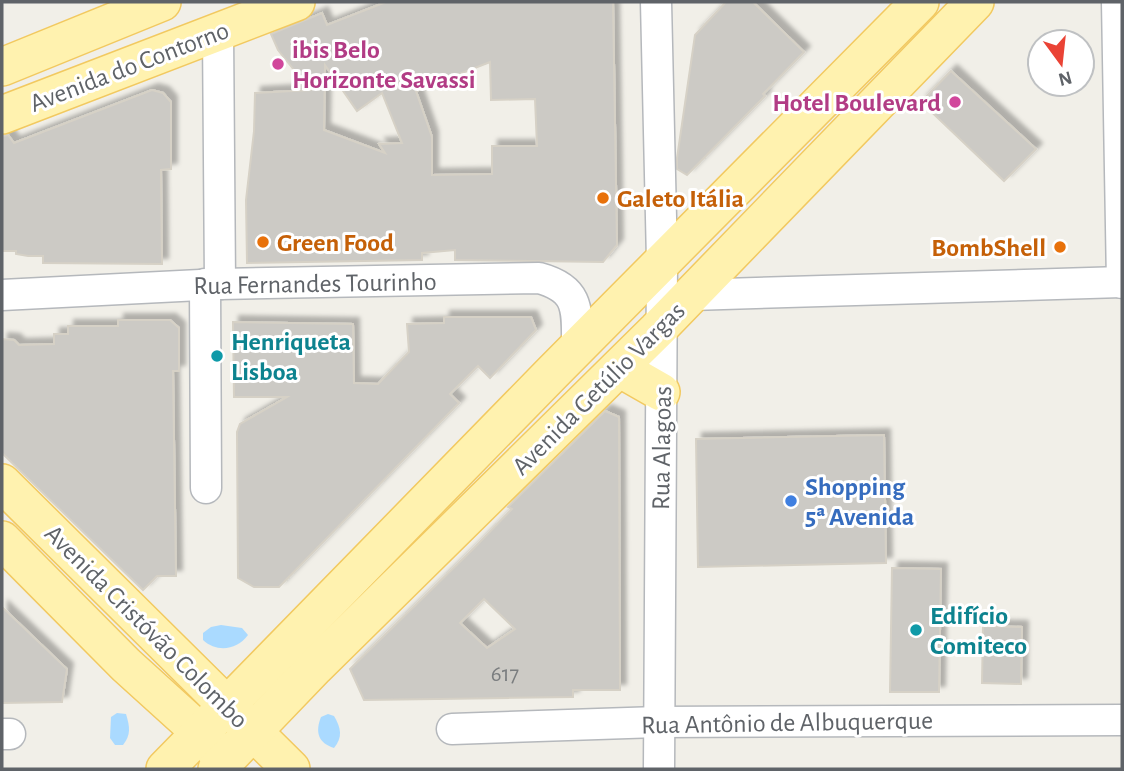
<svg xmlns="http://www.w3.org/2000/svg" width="1124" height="771" font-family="'Alegreya Sans',sans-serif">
	<defs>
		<filter id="shadow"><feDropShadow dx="6" dy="-6" stdDeviation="2" flood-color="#0004"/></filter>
	</defs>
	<rect width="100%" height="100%" fill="#f1efe8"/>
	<g fill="#aadaff">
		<path d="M221 625 242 628 248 635C237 650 217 653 203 640V633L211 627Z"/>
		<path d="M117 713 126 714C130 727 131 735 123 745H115L110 738 111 717Z"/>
		<path d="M328 714 334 716C341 728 343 737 334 748 318 743 315 732 321 717Z"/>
	</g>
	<g fill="#cccac5" stroke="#d6d1c6" stroke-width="2" fill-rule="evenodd" filter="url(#shadow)">
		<path d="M386 2H613L617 245 603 262 455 260V250L422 253V260L247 263 246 200 254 131 255 93 310 90 278 50 271 34 322 13 327 25ZM490 62 491 100 535 99 537 146H492V174L432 175V137L416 91ZM325 65 357 111 382 93 402 143 379 144 385 153 324 130Z"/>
		<polygon points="726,2 753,2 804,52 763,94 765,96 687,175 677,169 677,158 695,35"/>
		<polygon points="951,71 1036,149 1004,181 921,102"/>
		<polygon points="152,90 163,93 171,102 171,169 161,170 162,264 43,263 43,256 28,256 16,254 16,251 2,251 2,136 8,135 14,143"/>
		<polygon points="444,317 531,317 536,330 490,378 478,366 450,394 459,403 279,587 254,587 238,578 237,432 240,424 287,397 234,397 233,322 353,324 354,383 378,384 409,352 407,324 444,323"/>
		<polygon points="118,320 170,320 179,328 179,371 173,371 176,576 157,576 143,590 2,453 2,339 14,340 19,345 54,344 54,334 68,334 68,326 118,326"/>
		<path d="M605 411 619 417 620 690H573V697L364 700 350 669 474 548 512 509 508 507ZM484 599 515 629 487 648 460 623Z"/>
		<polygon points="884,435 886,563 698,567 696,439"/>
		<polygon points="892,568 941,569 939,692 890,692"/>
		<polygon points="2,607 67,669 62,702 2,703"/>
		<polygon points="983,626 1022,627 1021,684 982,683"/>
	</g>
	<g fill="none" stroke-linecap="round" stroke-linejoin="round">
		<g stroke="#b5b8bc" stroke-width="33">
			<g id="minor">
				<polyline points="656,2 662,261 659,769"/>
				<polyline points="1117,2 1122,283"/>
				<polyline points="218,32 220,284"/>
				<polyline points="205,284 206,488"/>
				<path d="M2 295 220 284 539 278C580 289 577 310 577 347"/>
				<polyline points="691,295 1122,282"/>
				<polyline points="452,729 658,722 1122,720"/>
				<polyline points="2,734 10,734"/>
			</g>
		</g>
		<g stroke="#f2c960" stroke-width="40">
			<g id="major">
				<polyline points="2,67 162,2"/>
				<polyline points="2,115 296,2"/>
				<polyline points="619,368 661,392"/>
				<polyline points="2,483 291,769"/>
				<polyline points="2,540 126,665 200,732 216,751"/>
				<polyline points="165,769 552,373 920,2"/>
				<polyline points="217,769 315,667 657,330 975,2"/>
			</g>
		</g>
		<use href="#minor" stroke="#fff" stroke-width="30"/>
		<use href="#major" stroke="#fff2af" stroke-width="37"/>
	</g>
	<g fill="#d1479c" stroke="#fff" stroke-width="2.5">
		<circle cx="278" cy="64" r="7"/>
		<circle cx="955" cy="102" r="7"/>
	</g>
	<g fill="#e8710a" stroke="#fff" stroke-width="2.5">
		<circle cx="603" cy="198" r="7"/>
		<circle cx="263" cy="242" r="7"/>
		<circle cx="1060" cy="247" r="7"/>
	</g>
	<g fill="#0f9aa8" stroke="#fff" stroke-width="2.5">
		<circle cx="217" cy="356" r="7"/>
		<circle cx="916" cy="630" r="7"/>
	</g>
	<circle fill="#3f7fe0" stroke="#fff" stroke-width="2.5" cx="791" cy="501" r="7"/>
	<g text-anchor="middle" stroke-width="6" stroke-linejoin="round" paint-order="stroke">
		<g font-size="23" fill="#7a7d7f">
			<text x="505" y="681">617</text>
		</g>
		<g font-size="26" font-weight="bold" fill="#b23c85" stroke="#fff" text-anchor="start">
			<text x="292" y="58">ibis Belo<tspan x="292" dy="30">Horizonte Savassi</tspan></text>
			<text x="941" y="111" text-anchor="end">Hotel Boulevard</text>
		</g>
		<g font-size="26" fill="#5f6368" stroke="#fff">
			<text transform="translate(129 66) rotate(-21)" y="9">Avenida do Contorno</text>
			<text transform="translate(315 283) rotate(-1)" y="9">Rua Fernandes Tourinho</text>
			<text transform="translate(598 388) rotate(-45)" y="9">Avenida Getúlio Vargas</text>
			<text transform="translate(661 448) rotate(-89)" y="9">Rua Alagoas</text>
			<text transform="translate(147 626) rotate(45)" y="9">Avenida Cristóvão Colombo</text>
			<text transform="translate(787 722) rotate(-1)" y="9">Rua Antônio de Albuquerque</text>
		</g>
		<g font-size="26" font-weight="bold" fill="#c56008" stroke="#fff" text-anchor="start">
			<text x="617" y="207">Galeto Itália</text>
			<text x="277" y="251">Green Food</text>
			<text x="1046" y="256" text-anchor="end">BombShell</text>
		</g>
		<g font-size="26" font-weight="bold" fill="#0d838f" stroke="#fff" text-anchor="start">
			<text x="231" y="350">Henriqueta<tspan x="231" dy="30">Lisboa</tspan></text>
			<text x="930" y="624">Edifício<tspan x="930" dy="30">Comiteco</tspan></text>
		</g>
		<g font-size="26" font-weight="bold" fill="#366cbe" stroke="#fff" text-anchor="start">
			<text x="805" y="495">Shopping<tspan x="805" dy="30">5ª Avenida</tspan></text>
		</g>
	</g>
	<rect width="1124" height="771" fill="none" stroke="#5f6368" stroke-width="7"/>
	<g transform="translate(1061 63) rotate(165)"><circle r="33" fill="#ffffff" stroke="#bfc1c3" stroke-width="2"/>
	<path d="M0-5L12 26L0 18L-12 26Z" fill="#ea4335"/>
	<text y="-10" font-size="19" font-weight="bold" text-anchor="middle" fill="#5f6368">N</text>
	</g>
</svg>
